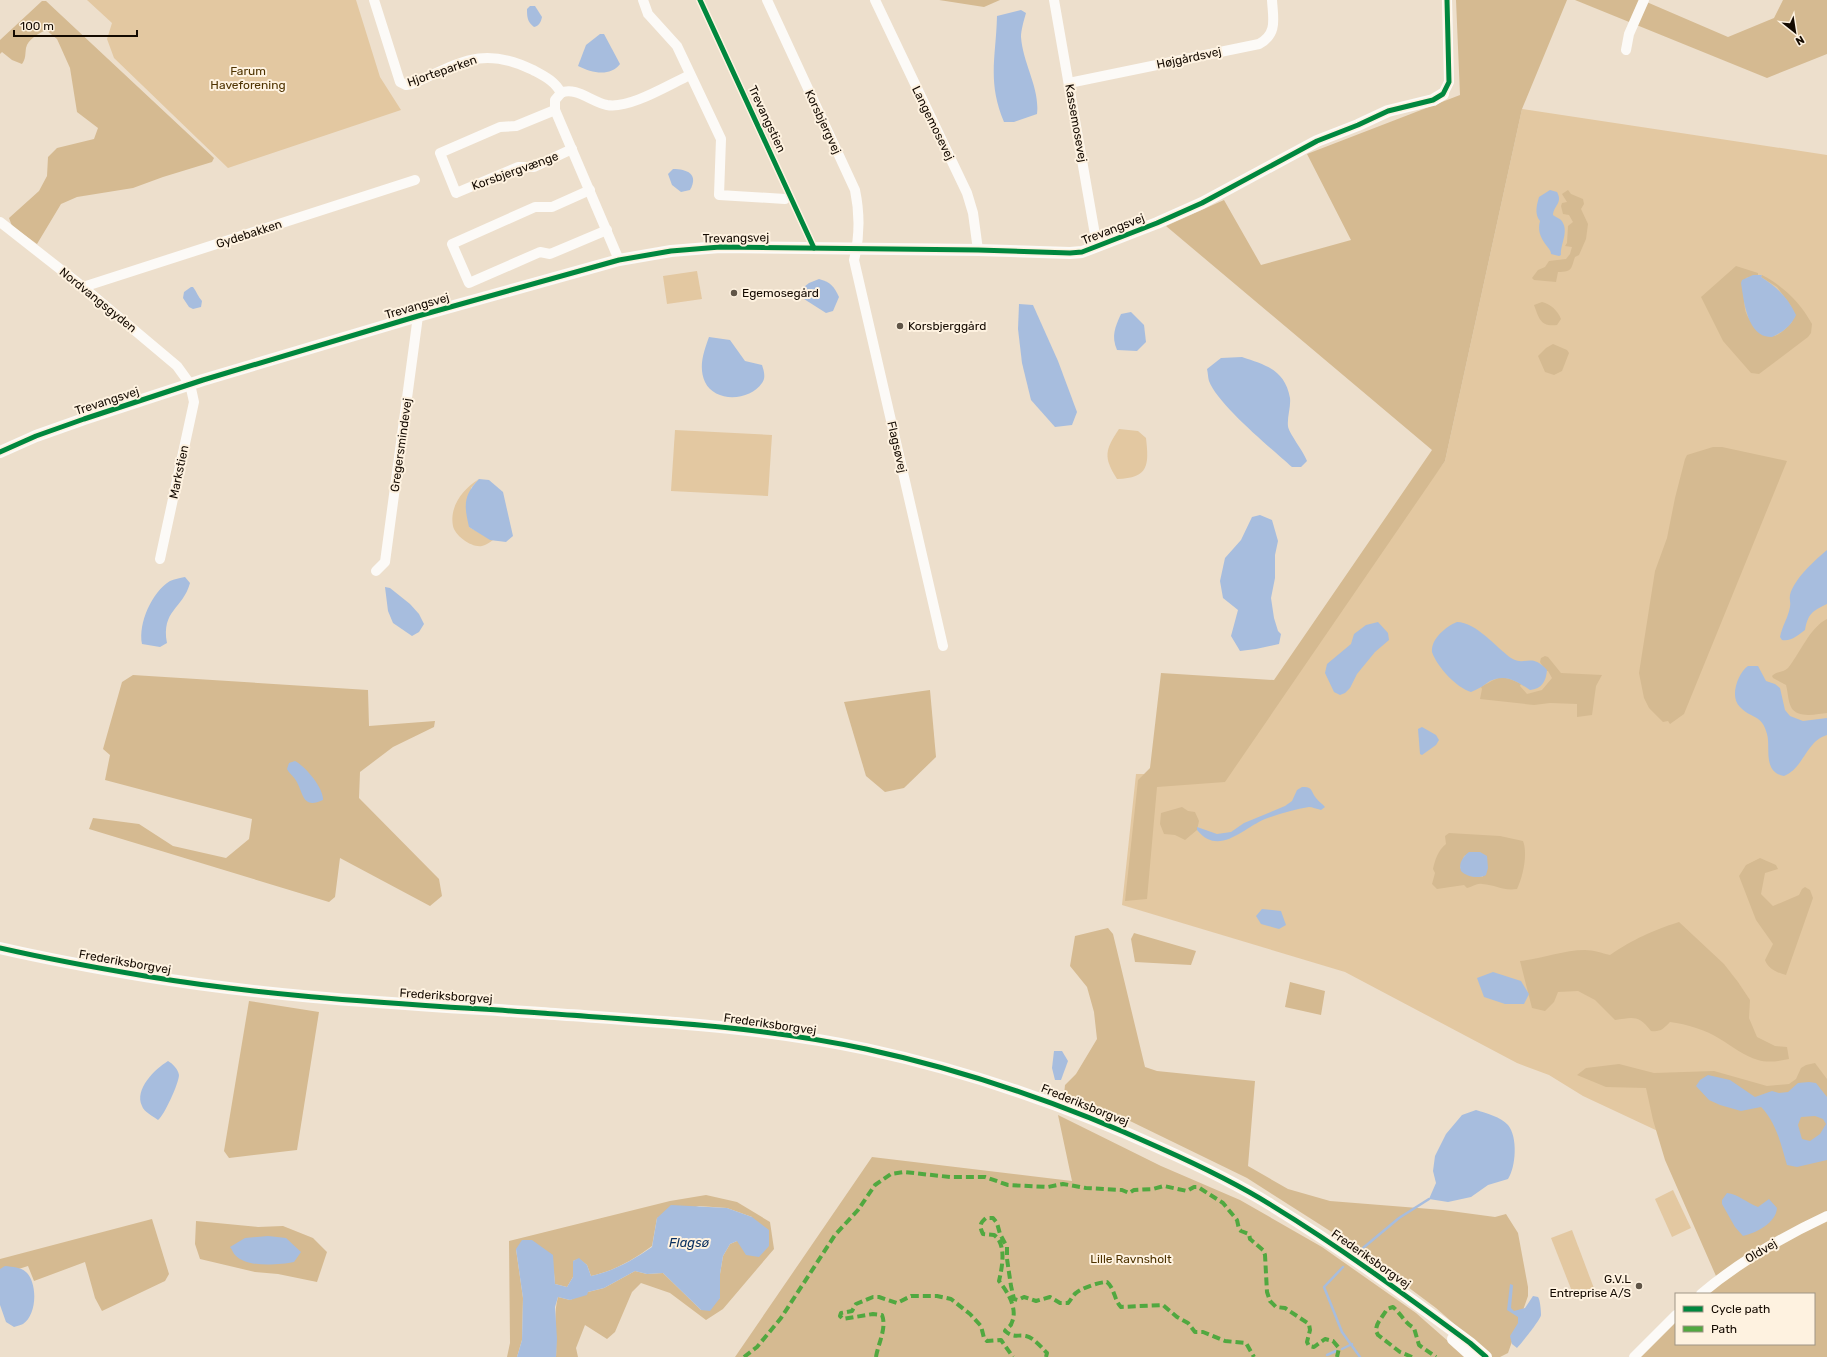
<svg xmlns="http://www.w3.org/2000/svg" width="1827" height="1357" font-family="Rubik,sans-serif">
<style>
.green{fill:#e3c8a1}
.forest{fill:#d5ba91;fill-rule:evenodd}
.water{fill:#a7bdde;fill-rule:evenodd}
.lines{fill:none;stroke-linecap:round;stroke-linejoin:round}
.stream{stroke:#a7bdde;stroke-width:2.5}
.minor{stroke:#fcfaf7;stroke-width:10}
.tertiary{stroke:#fcfaf7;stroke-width:12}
.quiet{stroke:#51a840;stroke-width:4;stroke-dasharray:8 4;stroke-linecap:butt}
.cycleway-casing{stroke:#fef2e0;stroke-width:8}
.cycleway{stroke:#00873e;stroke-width:5}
.poi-dot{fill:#605547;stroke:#fef2e0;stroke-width:1.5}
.labels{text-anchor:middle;stroke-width:4;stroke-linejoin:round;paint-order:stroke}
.street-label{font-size:12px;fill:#140a00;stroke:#fef2e0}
.park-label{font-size:12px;fill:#4e3301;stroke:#fef2e0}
.poi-label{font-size:12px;fill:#140a00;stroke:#fef2e0;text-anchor:start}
.water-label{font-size:13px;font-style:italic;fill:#092f5f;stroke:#fef2e0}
</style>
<rect width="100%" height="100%" fill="#eddfcc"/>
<!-- green -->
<g class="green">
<path d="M87 0H356L380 77 401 110 228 168 114 58 107 39 112 23Z"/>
<path d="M1522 109 1827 155V1167L1662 1133 1583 1096 1549 1075 1517 1063 1345 972 1122 905 1136 774H1222L1281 683 1445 461Z"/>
<path d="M697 271 702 299 667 304 663 276Z"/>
<path d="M1119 429 1138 431 1146 438C1149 465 1149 478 1117 479 1103 457 1105 450 1119 429Z"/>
<path d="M675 430 772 435 768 496 671 491Z"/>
<path d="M479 479 471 488 469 527 493 540C490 542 486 545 482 546 472 548 455 536 453 526 449 506 464 488 479 479Z"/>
<path d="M1673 1190 1691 1228 1672 1237 1655 1199Z"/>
<path d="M1572 1230 1595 1291 1575 1299 1551 1238Z"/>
</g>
<!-- forest -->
<g class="forest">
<path d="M939 0H1000L984 7Z"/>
<path d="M1456 0H1567L1522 109 1445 461 1225 782 1157 787 1147 899 1125 901 1138 780 1150 768 1161 673 1274 680 1432 450 1166 226 1224 200 1261 265 1351 240 1307 154 1460 95Z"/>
<path d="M1575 0H1642L1728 37 1774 18 1783 0H1827V54L1767 78Z"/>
<path d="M42 1H46L214 158 212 162 163 177 133 188 77 197 61 204 37 244 12 226 9 218 39 191 47 176 48 157 57 148 94 139 98 128 77 112 70 68 57 39 46 30C38 34 28 39 26 48 25 55 26 58 22 64L12 60 2 52 0 54V40Z"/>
<path d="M1568 190 1571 194 1583 199 1584 204 1581 209 1588 224 1586 239 1579 255 1575 257C1571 268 1573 272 1558 272L1556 282 1534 280 1532 278 1538 270 1545 267 1549 261 1566 259 1570 254 1572 247 1565 246 1567 243 1568 226 1573 222 1569 215 1563 214 1561 206 1562 203 1567 202 1562 194Z"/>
<path d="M1736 266 1758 273V275L1746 278C1744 288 1743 298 1745 309 1746 315 1750 320 1753 325 1767 344 1779 337 1792 322L1791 306 1777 287 1761 277 1762 275C1783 286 1800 302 1812 324L1811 333 1808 337 1759 374 1751 373 1723 341 1701 297Z"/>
<path d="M1542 302C1551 304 1558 311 1561 319L1557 325C1540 327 1539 318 1534 305Z"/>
<path d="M1553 344 1567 350 1569 353 1562 371 1554 375 1545 372 1538 356 1546 348Z"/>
<path d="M1713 447H1722L1787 461 1684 714 1670 724 1668 721 1663 722 1649 708 1644 698 1639 673 1655 571 1667 538 1675 498 1685 459 1687 455Z"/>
<path d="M1827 619V713C1817 714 1797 719 1791 707 1788 701 1788 692 1786 685L1773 678 1772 676C1776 671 1783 673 1788 668 1799 655 1810 627 1827 619Z"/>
<path d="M1545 656 1548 657 1561 673 1602 675 1596 686 1592 715 1577 717V704L1550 703 1534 705 1480 699 1482 689 1481 687C1501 676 1500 674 1521 684L1520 686 1527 694 1542 690 1552 678 1548 671H1546L1540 662 1541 658Z"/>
<path d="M133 675 368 690 369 726 435 721 434 727 393 747 360 772 359 798 439 879 442 896 430 906 340 858 335 897 329 902 89 829 93 818 139 824 173 846 226 858 249 839 252 819 105 780 110 755 103 749 122 682Z"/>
<path d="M930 690 936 757 904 788 885 792 866 776 844 702Z"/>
<path d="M1182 807 1188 811 1195 812 1199 821 1197 830 1185 840 1175 835 1164 834 1160 824 1161 813Z"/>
<path d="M1449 833 1500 836 1523 841C1528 853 1523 877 1517 889 1503 891 1496 885 1482 884 1477 883 1472 887 1467 888L1464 885 1437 889 1432 884 1435 873 1433 869C1435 860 1438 850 1446 844L1445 836ZM1472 852H1480L1483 877 1470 876 1460 868 1464 856Z"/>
<path d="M1760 858 1776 865 1778 869 1765 873 1761 894 1773 906 1799 895 1802 889 1805 887 1810 890 1813 898 1786 975C1778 973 1768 969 1765 960L1773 944 1756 920 1739 876 1746 865Z"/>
<path d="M1679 922 1724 964 1738 982 1750 1000 1749 1018 1757 1037 1775 1046 1787 1047 1789 1059C1779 1061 1768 1063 1758 1060 1744 1056 1732 1046 1720 1039 1706 1030 1687 1024 1670 1022 1663 1029 1661 1032 1651 1031 1638 1014 1632 1018 1615 1020L1595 1000 1578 991 1558 992 1554 1002 1545 1011 1532 1008 1520 961C1542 959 1563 950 1585 950 1593 950 1602 953 1610 955 1634 939 1651 931 1679 922Z"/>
<path d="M1108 928 1113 934 1145 1067 1157 1071 1255 1081 1248 1166 1288 1189 1330 1201 1443 1210 1495 1217 1506 1214 1518 1233 1528 1287V1296L1508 1353 1500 1357H1492L1436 1308 1349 1243 1247 1178 1130 1121 1064 1095 1065 1085 1076 1074 1097 1039 1094 1012 1087 987 1070 966 1075 936Z"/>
<path d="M1134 933 1196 951 1191 965 1135 962 1131 939Z"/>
<path d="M1290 982 1325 991 1321 1015 1285 1007Z"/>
<path d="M249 1001 319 1012 297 1150 229 1158 224 1151Z"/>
<path d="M1815 1063 1827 1079V1357H1629L1676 1313V1344H1814V1294H1697L1716 1276 1665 1160 1653 1120 1646 1088 1606 1087 1577 1075 1586 1068 1619 1064 1654 1073 1714 1071 1767 1086 1789 1084 1796 1079 1801 1068 1806 1065Z"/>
<path d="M1058 1115 1161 1166 1240 1200 1322 1247 1416 1313 1466 1357H735L872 1157 1072 1181Z"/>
<path d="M706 1195 737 1202 770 1222 774 1249 723 1309 706 1320 670 1293 641 1283 632 1292 615 1332 607 1339 585 1325 576 1348 578 1357H556C557 1338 553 1314 558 1297L570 1300 588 1292 604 1288 635 1271 647 1274 663 1273 701 1310 720 1298V1274L723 1256 730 1244 737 1241 752 1217 727 1208 699 1206 657 1218 652 1246C633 1260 614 1271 591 1276L587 1265 579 1259 573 1261V1277L567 1287 555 1284 554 1273 516 1249 523 1298 522 1340 517 1357H507L510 1343 509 1241 670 1201Z"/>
<path d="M152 1219 169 1274 165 1281 102 1311 95 1298 85 1262 34 1281 28 1266 0 1275V1259Z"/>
<path d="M196 1221 258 1227 283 1226 313 1238 327 1252 317 1282 278 1274 255 1272 200 1259 195 1244Z"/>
</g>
<!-- water -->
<g class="water">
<path d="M530 6H535L542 17C541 22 539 26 534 27 527 22 527 16 527 9Z"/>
<path d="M1021 10 1026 13C1024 20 1021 30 1021 37 1023 64 1040 88 1037 114L1014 122H1004C987 81 996 58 997 16Z"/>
<path d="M600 34H604L620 64C610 77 592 73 578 66L586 45Z"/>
<path d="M673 169C687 169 699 174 690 190L681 192 672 185 668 174Z"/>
<path d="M1550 190 1557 192C1563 203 1554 205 1553 215 1555 217 1559 218 1561 220 1570 231 1560 244 1561 255L1559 256 1551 254C1552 248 1535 239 1540 221 1534 214 1537 204 1539 197Z"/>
<path d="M1753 275H1762L1761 277C1777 287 1788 298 1796 315 1791 326 1783 332 1772 337 1747 338 1744 301 1741 283L1742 280Z"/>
<path d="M819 279C830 282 834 286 839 297L833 311 826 313 804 299V287L809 283Z"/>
<path d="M191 287H193C197 292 198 297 202 301L201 307 193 309 189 307 183 298 184 292Z"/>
<path d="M1019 304 1033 305 1058 361 1077 412 1072 425 1055 427 1031 400 1022 363 1018 329Z"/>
<path d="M1131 312 1144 325 1146 342 1137 351 1117 350C1111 336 1115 327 1121 314Z"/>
<path d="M709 337 730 340 745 361 762 365C764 371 766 378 762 383 750 401 715 403 705 382 698 367 704 351 709 337Z"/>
<path d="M1242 357C1266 365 1285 370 1290 398 1291 407 1287 417 1288 426 1288 432 1304 452 1307 461L1301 467H1292C1272 449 1218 405 1209 381 1208 378 1208 373 1207 369L1221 358Z"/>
<path d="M479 479 489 480 503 492 513 536 506 542 490 540 469 527C464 505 463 496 479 479Z"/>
<path d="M1260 515 1272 520 1278 541 1275 555V578L1271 598 1274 618 1278 631 1281 634 1279 644 1256 649 1240 651 1231 636 1238 610 1223 598 1220 581 1225 558 1241 540 1252 517Z"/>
<path d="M1827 550V604C1812 611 1808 614 1805 630 1798 635 1791 642 1782 640L1780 637C1782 626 1788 618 1790 607 1791 603 1789 599 1790 595 1794 579 1815 560 1827 550Z"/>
<path d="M185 577 190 583C183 609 161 610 167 643L160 647 142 644C138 623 152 592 170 581 174 579 180 578 185 577Z"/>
<path d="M385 587 390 588 410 604 419 614 424 624 419 632 412 636 393 623 388 611Z"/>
<path d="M1378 622 1388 633 1389 640 1375 652 1357 674 1350 688 1345 693 1340 695 1334 692 1325 673 1327 664 1351 644 1354 634 1366 625Z"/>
<path d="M1457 622C1476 622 1497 648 1511 658 1525 667 1531 652 1547 670 1546 681 1542 689 1530 690 1518 682 1506 673 1490 681 1484 685 1479 689 1471 692 1457 688 1437 667 1432 652 1431 639 1445 627 1457 622Z"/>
<path d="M1748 666H1758L1766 681 1775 684 1780 688 1785 710 1790 716 1803 721 1827 718V735C1806 741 1804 768 1784 776 1762 772 1771 747 1767 734 1762 714 1751 719 1740 707 1729 697 1738 673 1748 666Z"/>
<path d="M1422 727 1436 735 1439 740 1436 745 1422 755 1420 754 1418 729Z"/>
<path d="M295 761C305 766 324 788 323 800 301 810 304 792 295 779 292 775 289 773 287 769L289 763Z"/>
<path d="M1302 787C1313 786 1311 792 1316 798 1319 802 1323 804 1325 807L1321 810C1317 809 1312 807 1309 807 1295 809 1279 814 1265 819 1243 828 1219 857 1197 830V827L1217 834 1231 832 1244 823 1285 806 1292 801 1297 790Z"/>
<path d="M1469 852H1480L1487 856 1488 868 1486 875C1480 879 1466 877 1461 871 1458 864 1463 856 1469 852Z"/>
<path d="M1262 909 1281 911 1286 925 1279 929 1261 924 1256 916Z"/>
<path d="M1493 972 1521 981 1529 994 1524 1004H1505L1484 997 1477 978Z"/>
<path d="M1054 1051H1062L1068 1061 1061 1080H1055L1052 1068Z"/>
<path d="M168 1061C173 1064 178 1069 179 1075 179 1083 164 1116 158 1120 153 1116 144 1112 142 1106 134 1089 155 1069 168 1061Z"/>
<path d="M1708 1075 1730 1080 1755 1097 1772 1091 1779 1093 1788 1092 1798 1083 1809 1082 1816 1083 1827 1097V1160L1797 1167 1787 1165C1781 1144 1776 1122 1761 1107L1741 1111 1720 1105 1709 1100 1696 1086 1700 1080ZM1815 1116 1823 1119 1826 1124 1820 1134 1810 1141 1802 1139 1798 1125 1801 1117Z"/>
<path d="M1476 1110C1486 1113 1501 1117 1508 1125 1518 1137 1516 1167 1508 1179L1488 1185 1471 1197 1448 1202 1429 1199 1436 1183 1433 1171 1435 1156 1446 1134 1462 1115Z"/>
<path d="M1727 1193C1738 1194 1747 1203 1758 1207L1769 1199 1777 1208C1776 1223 1756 1233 1743 1236L1735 1227 1722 1204V1200Z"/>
<path d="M671 1205 727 1208 752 1217 769 1230V1246L759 1257 746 1255 737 1241 730 1244 723 1256 720 1274V1298L710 1311 701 1310 663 1273 647 1274 635 1271 604 1288 588 1292 587 1295 570 1300 558 1297 555 1307 557 1339 556 1357H517L522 1340 523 1298 516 1249 522 1240H532L553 1255 555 1284 567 1287 573 1277V1261L579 1258 587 1265 591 1276C614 1271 633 1260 652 1247L657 1218Z"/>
<path d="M268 1236 286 1238 301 1252 294 1262C278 1265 247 1268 235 1255 233 1253 232 1249 230 1247L245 1238Z"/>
<path d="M5 1266C13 1267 20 1267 26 1272 38 1283 37 1315 23 1324 21 1325 17 1326 14 1327L6 1322 0 1305V1269Z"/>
<path d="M1510 1284 1513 1285 1511 1308 1514 1311 1525 1308 1533 1296 1538 1297C1540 1299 1541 1311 1541 1315 1541 1319 1521 1344 1517 1348L1512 1344 1510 1336 1518 1323V1317L1507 1310Z"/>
</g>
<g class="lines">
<!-- stream -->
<g class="stream">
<path d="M1363 1248 1399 1218 1429 1199"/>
<path d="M1343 1267 1324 1287 1342 1332 1360 1357"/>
<path d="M1342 1349 1352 1344"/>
<path d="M1327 1355 1336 1351"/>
</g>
<!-- minor -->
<g class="minor">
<path d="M374 0 400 82 406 85 412 84C460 63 482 45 533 70 544 76 555 81 561 93"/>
<path d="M643 0 648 14 677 46 721 139 719 195 785 199"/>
<path d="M767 0 855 190C860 214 860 236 854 260L943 646"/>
<path d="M875 0 967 193 973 213 978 250"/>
<path d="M1054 0 1097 246"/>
<path d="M1626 50 1629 34 1644 0"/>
<path d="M1069 83 1259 44C1278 34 1273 18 1272 0"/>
<path d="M1443 94 1449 82 1447 0"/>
<path d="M555 110 516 126 500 127 440 153 456 193 518 167H534L572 149"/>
<path d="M590 190 552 207H535L452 244 469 283 540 252 550 254 607 230"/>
<path d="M0 222 83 287 177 366 190 384 194 402 160 559"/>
<path d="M619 260 555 110V100L561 93C575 86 592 102 607 105 630 109 668 85 690 75"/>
<path d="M83 287 415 180"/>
<path d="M376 571 385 562 418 316"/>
<path d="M1701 1294C1739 1262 1782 1237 1827 1216"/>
<path d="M1634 1357 1676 1315"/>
</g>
<!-- tertiary -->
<g class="tertiary">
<path d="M0 452 36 436 84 419 203 380 418 316 619 260 671 251 720 247 978 250 1070 253 1082 252 1157 223 1202 203 1317 141 1358 125 1388 111 1433 100 1443 94"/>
<path d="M0 948C48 959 97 968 145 976 276 998 409 1004 541 1013 649 1021 759 1026 866 1049 968 1071 1066 1105 1160 1148 1198 1165 1236 1183 1271 1205 1340 1247 1405 1295 1470 1343L1486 1357"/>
<path d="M1453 1339 1473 1357"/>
</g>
<!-- quiet -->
<g class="quiet">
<path d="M744 1357 757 1347 781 1318 835 1235 858 1210 875 1185 891 1174 904 1172 950 1177H985L1008 1185 1048 1187 1063 1184 1086 1188 1122 1190 1129 1193 1134 1190 1153 1189 1164 1186 1187 1191 1194 1187H1198L1223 1203 1237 1220 1239 1229 1241 1231 1249 1234 1250 1239 1263 1250 1265 1255 1267 1292 1270 1301 1276 1307 1285 1308 1309 1324 1310 1330 1307 1342 1309 1346 1314 1347 1325 1339 1333 1341 1339 1348 1337 1357"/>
<path d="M876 1357C878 1344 887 1328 882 1315L873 1314 843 1319 840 1316 841 1313 852 1311 856 1304 873 1297H879L897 1303 911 1296H937L951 1299 970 1314 981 1326 984 1338 987 1341 1001 1340 1013 1357"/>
<path d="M1046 1357 1047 1353C1041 1347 1034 1338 1026 1336 1017 1334 1015 1339 1005 1331 1007 1327 1011 1327 1012 1322 1018 1308 1007 1291 999 1281 1002 1268 1007 1244 994 1235L983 1234C979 1226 980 1223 986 1218H993L997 1223 1000 1234 1007 1247V1259L1011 1286 1014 1299 1018 1300 1024 1297 1036 1301 1050 1297 1060 1303H1068C1071 1300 1073 1295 1076 1293 1082 1288 1099 1282 1107 1282 1115 1289 1114 1300 1121 1307L1163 1305 1177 1317 1188 1323 1195 1332H1203L1225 1341 1246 1343 1254 1357"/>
<path d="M1412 1357 1400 1352 1378 1335 1376 1331C1376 1322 1383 1317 1387 1309L1393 1307C1401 1314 1405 1323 1414 1328L1419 1345 1436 1357"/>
</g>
<defs>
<g id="cycleway">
<path d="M700 0 814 248"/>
<path d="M0 452 36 436 84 419 203 380 418 316 619 260 671 251 720 247 978 250 1070 253 1082 252 1157 223 1202 203 1317 141 1358 125 1388 111 1433 100 1443 94 1449 82 1447 0"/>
<path d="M0 948C48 959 97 968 145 976 276 998 409 1004 541 1013 649 1021 759 1026 866 1049 968 1071 1066 1105 1160 1148 1198 1165 1236 1183 1271 1205 1340 1247 1405 1295 1470 1343L1486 1357"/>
</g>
</defs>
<!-- cycleway casing -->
<use href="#cycleway" class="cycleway-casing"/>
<!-- cycleway -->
<use href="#cycleway" class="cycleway"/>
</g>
<!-- markers -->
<g class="poi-dot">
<circle cx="734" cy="293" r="4"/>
<circle cx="900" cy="326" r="4"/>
<circle cx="1639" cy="1286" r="4"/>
</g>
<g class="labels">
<!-- street labels -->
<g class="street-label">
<text transform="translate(1189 58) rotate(-12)" y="4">Højgårdsvej</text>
<text transform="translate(442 71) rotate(-19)" y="4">Hjorteparken</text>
<text transform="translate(767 119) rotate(65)" y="4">Trevangstien</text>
<text transform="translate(823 122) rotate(65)" y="4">Korsbjergvej</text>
<text transform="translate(933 123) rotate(64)" y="4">Langemosevej</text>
<text transform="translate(1076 123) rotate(80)" y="4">Kassemosevej</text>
<text transform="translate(515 171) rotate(-20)" y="4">Korsbjergvænge</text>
<text transform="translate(1113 229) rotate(-21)" y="4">Trevangsvej</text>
<text transform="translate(249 234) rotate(-18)" y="4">Gydebakken</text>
<text transform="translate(736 238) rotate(-1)" y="4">Trevangsvej</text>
<text transform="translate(98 300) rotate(39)" y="4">Nordvangsgyden</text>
<text transform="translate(417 306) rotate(-16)" y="4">Trevangsvej</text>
<text transform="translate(107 401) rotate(-18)" y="4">Trevangsvej</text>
<text transform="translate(401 445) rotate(-82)" y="4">Gregersmindevej</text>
<text transform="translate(897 447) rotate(77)" y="4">Flagsøvej</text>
<text transform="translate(179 472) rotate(-78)" y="4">Markstien</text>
<text transform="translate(125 962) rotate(10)" y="4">Frederiksborgvej</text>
<text transform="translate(446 996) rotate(4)" y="4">Frederiksborgvej</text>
<text transform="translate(770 1024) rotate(8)" y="4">Frederiksborgvej</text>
<text transform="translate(1085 1105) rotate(22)" y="4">Frederiksborgvej</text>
<text transform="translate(1761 1251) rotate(-31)" y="4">Oldvej</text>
<text transform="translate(1371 1259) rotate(35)" y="4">Frederiksborgvej</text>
</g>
<!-- park labels -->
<g class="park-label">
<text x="248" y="75">Farum<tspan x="248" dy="14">Haveforening</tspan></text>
<text x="1131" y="1263">Lille Ravnsholt</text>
</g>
<!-- poi labels -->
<g class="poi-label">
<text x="742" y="297">Egemosegård</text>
<text x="908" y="330">Korsbjerggård</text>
<text x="1631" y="1283" text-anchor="end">G.V.L<tspan x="1631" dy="14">Entreprise A/S</tspan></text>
</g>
<!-- water labels -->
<g class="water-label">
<text x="689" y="1247">Flagsø</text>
</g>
</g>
<!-- legend -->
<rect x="1675" y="1293" width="140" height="52" fill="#fef2e0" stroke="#a09586"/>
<rect x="1683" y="1306" width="20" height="6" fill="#00873e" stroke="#a09586"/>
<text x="1711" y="1313" font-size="12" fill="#140a00">Cycle path</text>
<rect x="1683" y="1326" width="20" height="6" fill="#51a840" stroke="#a09586"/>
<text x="1711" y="1333" font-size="12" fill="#140a00">Path</text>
<!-- north arrow -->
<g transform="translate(1795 32) rotate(150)" stroke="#fef2e0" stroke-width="3" paint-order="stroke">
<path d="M0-3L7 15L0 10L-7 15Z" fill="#140a00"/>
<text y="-6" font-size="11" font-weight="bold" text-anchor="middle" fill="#140a00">N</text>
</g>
<!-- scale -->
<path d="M14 30v6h123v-6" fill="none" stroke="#140a00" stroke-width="2"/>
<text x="20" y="30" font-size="12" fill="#140a00" stroke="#fef2e0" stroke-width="3" paint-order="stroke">100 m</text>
</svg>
